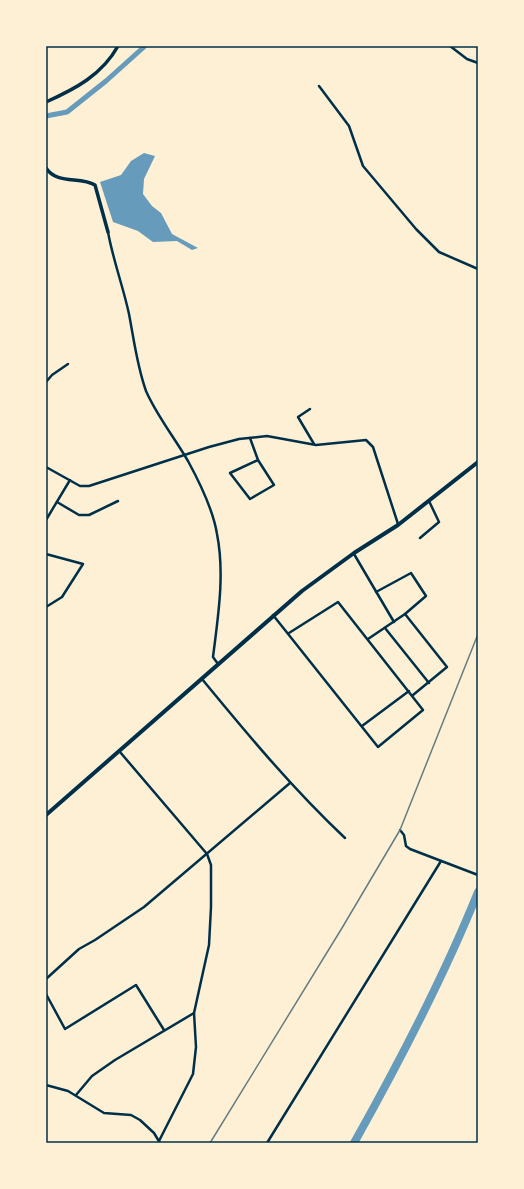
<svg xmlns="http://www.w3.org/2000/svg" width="524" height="1189" font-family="'Nunito Sans',sans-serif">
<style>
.water{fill:#669bbc}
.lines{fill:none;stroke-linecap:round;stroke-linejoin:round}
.canal{stroke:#669bbc;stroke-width:5}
.river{stroke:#669bbc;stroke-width:8}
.minor{stroke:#003049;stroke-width:2.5}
.tertiary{stroke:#003049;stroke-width:3.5}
.primary{stroke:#003049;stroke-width:4}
.rail{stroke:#657d81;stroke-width:1.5}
.neatline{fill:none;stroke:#003049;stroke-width:1.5}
</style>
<rect width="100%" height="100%" fill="#fdf0d5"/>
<!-- water -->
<path class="water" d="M144 153 155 156 144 179 143 194 152 206 161 213 172 234 198 248 192 250 177 241 153 242 138 231 113 222 100 182 121 175 131 161Z"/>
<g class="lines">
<!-- canal -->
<path class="canal" d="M46 116 67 112 106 81 145 46"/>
<!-- river -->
<path class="river" d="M354 1143C400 1061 443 979 478 892"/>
<!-- minor -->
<g class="minor">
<path d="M450 46 467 59 478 63"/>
<path d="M319 86 349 126 363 166 416 229 439 252 478 269"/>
<path d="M108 232C113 260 123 286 129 314 134 340 137 366 146 391 157 416 174 437 188 461 200 483 213 509 217 534 225 574 218 617 213 657L218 664"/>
<path d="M46 382 52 375 68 364"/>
<path d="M310 409 298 417 314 444"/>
<path d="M250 438 258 460 274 485 250 499 230 473 258 460"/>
<path d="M46 467 80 486H89L209 447 239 439 267 436 316 445 366 440 373 447 398 524"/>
<path d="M57 502 79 515H89L118 501"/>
<path d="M46 520 70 480"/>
<path d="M420 538 439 522 429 501"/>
<path d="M46 554 83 564 62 597 46 607"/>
<path d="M354 554 394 622"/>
<path d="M405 614 447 667 413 695"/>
<path d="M273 615 378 747 423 710 338 602 289 633"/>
<path d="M385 628 429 683"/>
<path d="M368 639 405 614 426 596 411 573 376 592"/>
<path d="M202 679C248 735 293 789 345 838"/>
<path d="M362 726 409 691"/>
<path d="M120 752 207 854 211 865V907L209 945 194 1013 196 1047 193 1074 159 1141"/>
<path d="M400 830 404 835 406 846 410 849 478 875"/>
<path d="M46 979 79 949 95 940 144 907 290 783"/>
<path d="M46 994 65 1029 136 985 164 1030"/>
<path d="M46 1085 68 1091 104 1113 131 1115 140 1120 154 1133 160 1143"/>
<path d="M76 1095 92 1076 115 1060 194 1013"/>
<path d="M267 1143 441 861"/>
</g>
<!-- tertiary -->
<g class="tertiary">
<path d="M46 102C75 89 102 75 118 46"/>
<path d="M46 168C57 185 80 176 95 185L108 232"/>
</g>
<!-- primary -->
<path class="primary" d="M46 815 302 591 354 553 398 525 478 462"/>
<!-- rail -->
<path class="rail" d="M210 1143 342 928 400 830 478 634"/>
</g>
<!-- border -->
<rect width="524" height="1189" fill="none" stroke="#fdf0d5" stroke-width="94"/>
<rect x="47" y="47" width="430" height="1095" class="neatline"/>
</svg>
